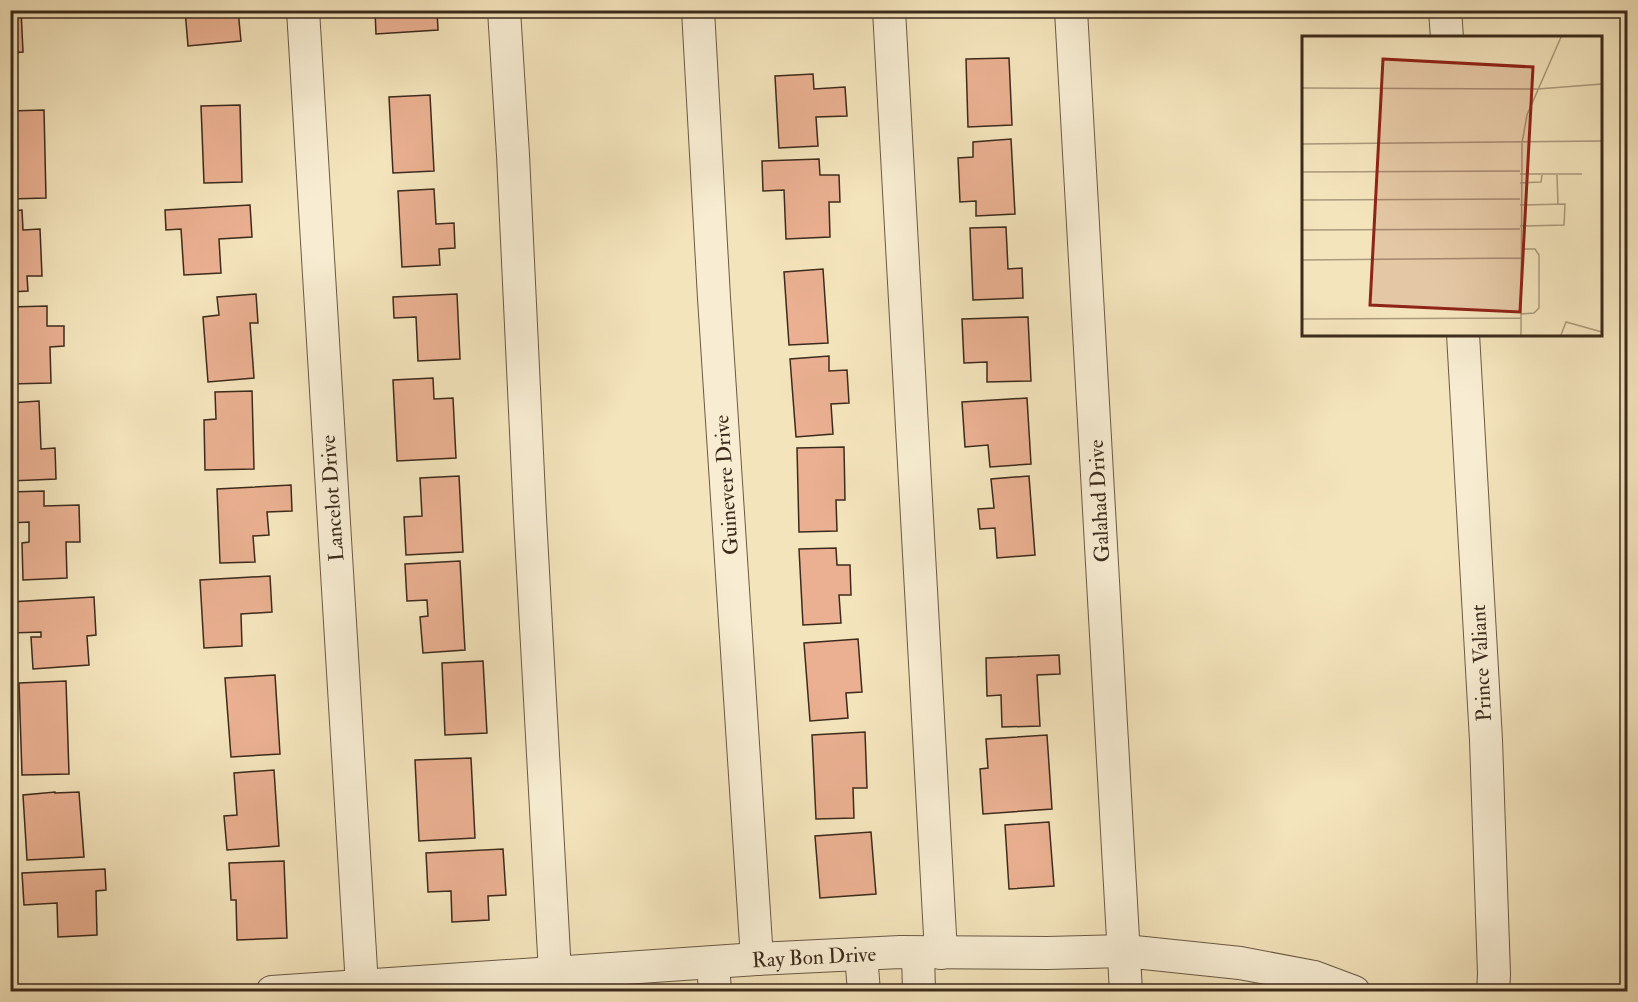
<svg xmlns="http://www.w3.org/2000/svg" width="1638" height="1002" font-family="'IM FELL Double Pica',serif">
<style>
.building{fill:#eab091;stroke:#3c2b1c;stroke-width:1.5}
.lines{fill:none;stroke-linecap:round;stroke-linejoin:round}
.minor-casing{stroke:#6a5944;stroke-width:34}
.minor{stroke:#f8edd3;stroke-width:32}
.labels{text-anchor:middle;stroke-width:4.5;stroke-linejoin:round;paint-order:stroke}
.street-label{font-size:21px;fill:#3c2b1c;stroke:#f8edd3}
.inset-road{fill:none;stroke:#aa9a7c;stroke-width:1.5}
.view{fill:#8f2418;fill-opacity:0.15;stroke:#8f2418;stroke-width:3}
.inset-edge{fill:none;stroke:#3c2b1c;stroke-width:3}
</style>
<rect width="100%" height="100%" fill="#f4e4bc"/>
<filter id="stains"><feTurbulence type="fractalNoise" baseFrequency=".00333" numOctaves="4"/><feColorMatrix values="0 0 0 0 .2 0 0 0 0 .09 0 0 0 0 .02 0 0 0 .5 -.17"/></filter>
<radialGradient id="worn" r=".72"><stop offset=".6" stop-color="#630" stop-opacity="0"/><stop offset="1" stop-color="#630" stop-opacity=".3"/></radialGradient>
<!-- building -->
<g class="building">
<path d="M10 10H21L23 52 10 53Z"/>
<path d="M185 10H238L241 41 188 46Z"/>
<path d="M375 10H437L438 30 376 34Z"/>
<path d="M1009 58 1012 125 968 127 966 59Z"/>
<path d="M813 74 814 89 845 87 847 116 816 117 818 146 779 148 775 76Z"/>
<path d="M430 95 434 171 393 173 389 97Z"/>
<path d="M240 105 242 182 204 183 201 106Z"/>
<path d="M44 110 46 198 10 199V111Z"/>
<path d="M1011 139 1015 214 976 216V201L960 202 958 158 973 157V142Z"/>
<path d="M819 159 820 175H839L840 202H829L830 237 786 239 784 190 763 191 762 161Z"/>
<path d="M434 189 436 224 454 223 455 248 439 249 440 265 402 267 398 191Z"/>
<path d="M250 205 252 237 219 239 221 273 184 275 181 229 166 230 165 210Z"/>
<path d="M22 210 23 230 40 229 42 276H27L28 291 10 292V211Z"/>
<path d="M1006 227 1008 269 1022 268 1023 298 973 300 970 228Z"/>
<path d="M823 269 828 343 789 345 784 272Z"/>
<path d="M256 294 258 323H250L254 378 208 382 203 317 219 315 217 297Z"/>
<path d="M457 294 460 359 418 361 416 317 394 318 393 297Z"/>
<path d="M47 306V326H64V346L50 347 51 383 10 384V307Z"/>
<path d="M1028 317 1031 381 987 382V362L964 363 962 319Z"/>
<path d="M829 356V371L847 370 849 403 831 404 833 434 796 437 790 359Z"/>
<path d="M433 378 434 399 453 398 456 458 397 461 393 380Z"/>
<path d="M252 391 254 469 205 470 204 420 216 419 215 392Z"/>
<path d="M1027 398 1031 464 990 467 988 445 965 447 962 402Z"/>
<path d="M39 401 41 449 55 448 56 479 10 481V403Z"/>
<path d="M844 447 845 500H836L837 531 799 532 797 448Z"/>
<path d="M459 476 463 552 406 555 404 517 422 516 420 478Z"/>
<path d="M1029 476 1035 555 997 558 995 528 980 529 978 509 994 508 991 479Z"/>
<path d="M291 485 292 511 267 512 269 535 253 536 255 562 220 563 217 489Z"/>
<path d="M44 491V506L79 505 80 542H66L67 578 23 580 22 543 29 542V522L10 523V492Z"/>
<path d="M836 548 837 565H850L851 595H839L841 623 803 625 799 549Z"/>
<path d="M460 561 465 650 423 653 420 617 428 616 427 600 407 601 405 564Z"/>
<path d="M270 576 272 612 241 614 242 646 204 648 200 580Z"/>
<path d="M94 597 96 635 87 636 89 665 33 669 31 637H41V632L10 633V602Z"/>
<path d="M858 639 862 692 846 693 848 718 810 721 804 643Z"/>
<path d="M1059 655 1060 674 1037 675 1040 726 1002 727 1001 695 987 696 986 658Z"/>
<path d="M483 661 487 733 445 735 442 663Z"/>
<path d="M275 675 280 754 231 757 225 678Z"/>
<path d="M66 681 69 774 22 775 19 683Z"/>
<path d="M865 732 867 788H853L854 818 816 819 812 735Z"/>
<path d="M1047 735 1052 809 983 814 980 769 988 768 986 739Z"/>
<path d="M471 758 475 838 419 841 415 760Z"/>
<path d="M274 770 279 846 227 850 224 816 237 815 234 773Z"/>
<path d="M55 792V793L79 792 84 857 27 860 23 795Z"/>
<path d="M1049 822 1054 886 1009 889 1005 825Z"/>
<path d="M871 832 876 894 820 898 815 836Z"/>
<path d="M503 849 506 895 488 896 489 920 452 922 451 891 428 892 426 853Z"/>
<path d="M284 861 287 938 237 940 236 900H231L229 863Z"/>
<path d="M105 869 106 890 96 891 97 935 58 937 57 903 24 905 22 873Z"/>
</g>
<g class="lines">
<defs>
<g id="minor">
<path d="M303 10 362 986"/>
<path d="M504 10 513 155 530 517 555 973"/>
<path d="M698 10 714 298 757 959"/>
<path d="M889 10 941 953"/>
<path d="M1071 10 1126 992"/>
<path d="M1445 10 1447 38"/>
<path d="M1463 334 1486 740 1494 974 1493 992"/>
<path d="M918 953 919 992"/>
<path d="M861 954 864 992"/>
<path d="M713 963 715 992"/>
<path d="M272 992 757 959 900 952 1047 953 1125 951 1240 963 1314 977 1354 992"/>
</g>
</defs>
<!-- minor casing -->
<use href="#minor" class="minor-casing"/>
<!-- minor -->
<use href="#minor" class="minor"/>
</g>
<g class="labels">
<!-- street labels -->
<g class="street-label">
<text transform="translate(726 485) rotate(-94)" y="7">Guinevere Drive</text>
<text transform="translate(332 498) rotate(-94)" y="7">Lancelot Drive</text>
<text transform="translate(1099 501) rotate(-93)" y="7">Galahad Drive</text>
<text transform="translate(1481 663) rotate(-93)" y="7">Prince Valiant</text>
<text transform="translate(814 957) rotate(-3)" y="7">Ray Bon Drive</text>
</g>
</g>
<!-- overview -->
<g transform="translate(1302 36)">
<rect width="300" height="300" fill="#f4e4bc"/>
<path class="inset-road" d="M0 52 236 53 300 48M0 108 300 105M0 136 218 135M218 138H280M255 139 256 169M218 147 239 146 240 139M0 164 218 163M218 169 263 168 262 189 218 190M0 194 218 193M219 213H233L237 219V272L232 277 219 278M0 224 219 222M0 283 219 282M219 299 220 107 225 79 259 1M259 299 264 286 300 296"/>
<path class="view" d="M81 23 231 31 218 276 68 269Z"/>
<rect width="300" height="300" class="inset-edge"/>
</g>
<!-- margin -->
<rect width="1638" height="1002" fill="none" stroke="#f4e4bc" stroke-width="36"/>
<rect x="12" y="12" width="1614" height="978" fill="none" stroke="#3c2b1c" stroke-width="3"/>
<rect x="18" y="18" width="1602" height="966" fill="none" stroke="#3c2b1c" stroke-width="1.5"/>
<rect width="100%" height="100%" filter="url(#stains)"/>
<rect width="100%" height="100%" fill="url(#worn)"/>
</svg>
